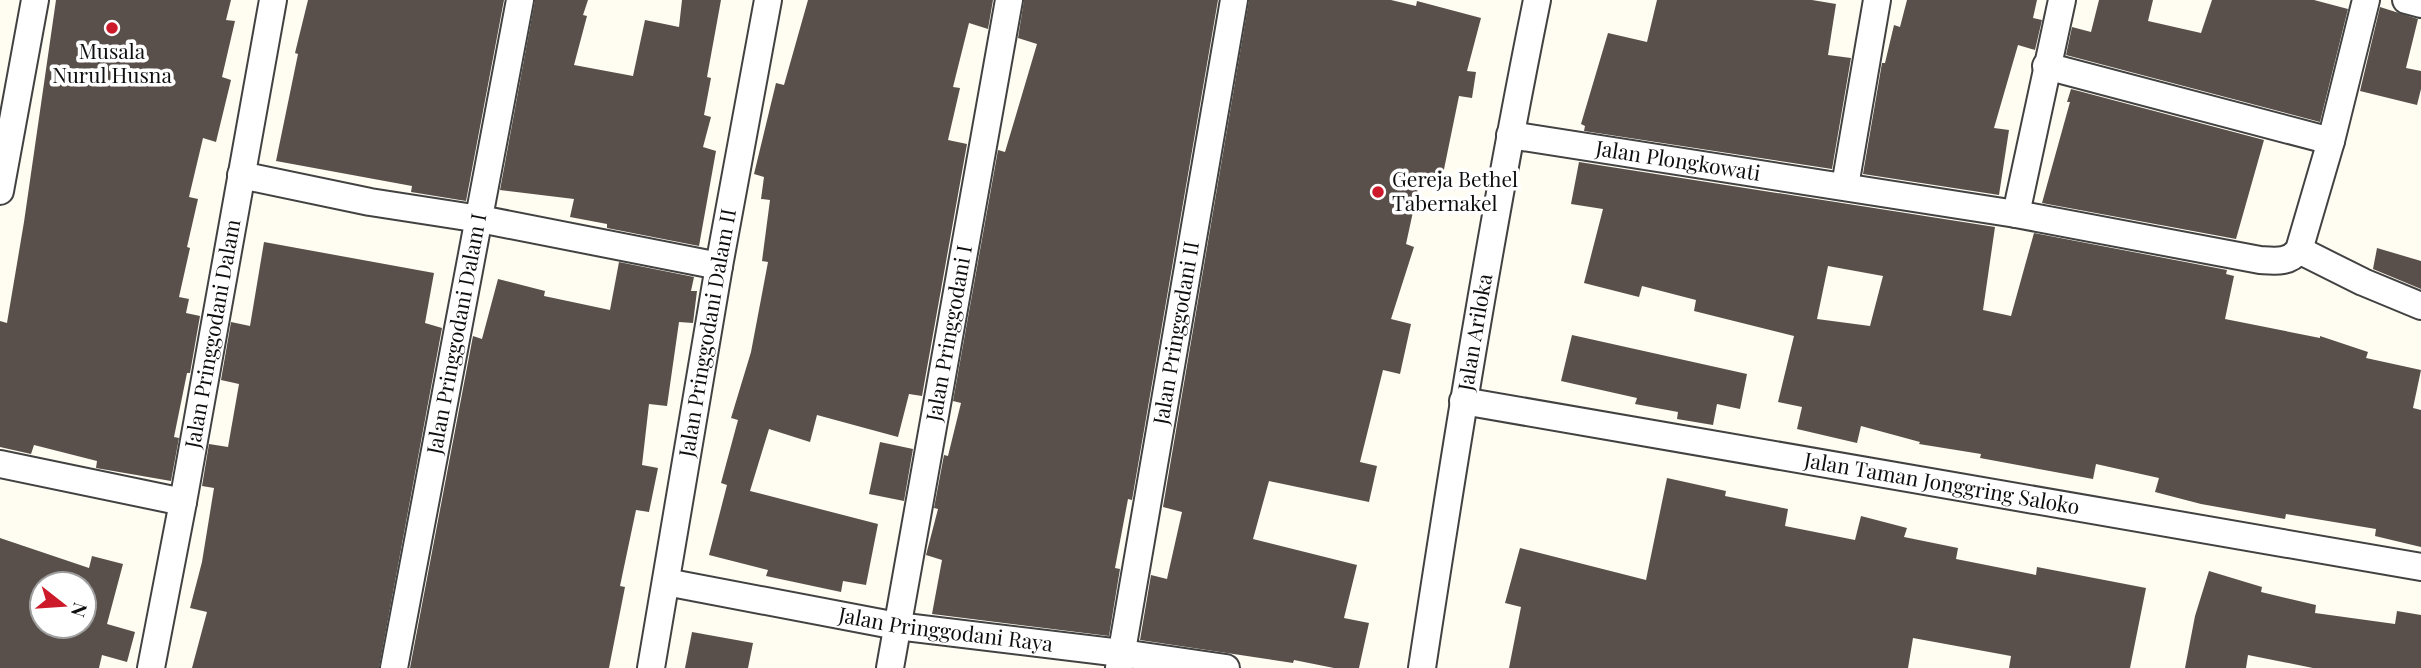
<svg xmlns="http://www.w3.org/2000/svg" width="2421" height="668" font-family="'Playfair Display',serif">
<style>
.building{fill:#59504b;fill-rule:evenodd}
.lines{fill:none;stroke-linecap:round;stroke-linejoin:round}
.street-casing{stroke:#424242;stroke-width:30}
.street{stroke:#fff;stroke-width:26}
.poi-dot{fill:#cd1a2a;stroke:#fff;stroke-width:2.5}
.labels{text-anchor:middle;stroke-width:7;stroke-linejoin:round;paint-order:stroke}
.poi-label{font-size:21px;fill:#0f0f0f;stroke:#fff}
.street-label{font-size:21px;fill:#0f0f0f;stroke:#fff}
</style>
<rect width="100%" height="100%" fill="#fffcf2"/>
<!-- building -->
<g class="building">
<path d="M56 0H231L226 20 235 21 222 77 231 80 216 142 203 138 189 197 198 199 187 247 190 248 179 297 189 299 186 313 200 316 190 373H187L174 437 179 438 171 481 96 468 97 461 34 445 31 454 0 447V321L7 323 24 222Z"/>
<path d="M308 0H504L466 201 411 192 412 186 276 161 298 54 295 53Z"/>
<path d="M535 0H588L583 15 587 16 574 65 633 76 645 20 679 27 682 0H721L707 77 711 78 704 115 711 117 703 147 716 151 699 246 607 228V224L570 217 574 199 500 190Z"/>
<path d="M808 0H993L988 29 969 23 953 87 960 88 948 140 967 144 922 396 909 394 898 437 817 415 810 442 769 429 750 491 878 524 866 585 843 581 841 592 766 576 768 570 709 555 727 485 721 483 738 420 731 418 751 352 768 262 762 261 770 200 761 199 764 177 754 174 776 83 784 85Z"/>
<path d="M1024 0H1218L1132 500 1128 499 1115 568 1120 569 1109 636 932 614 942 560 926 555 938 509 934 508 944 455 948 456 961 403 953 401 998 150 1005 152 1037 44 1018 38Z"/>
<path d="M1249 0H1391L1416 6 1417 1 1481 18 1467 71 1476 72 1472 98 1459 96 1442 179 1421 175 1406 244 1414 247 1391 319 1411 324 1400 374 1383 370 1360 462 1377 466 1369 502 1269 481 1253 539 1357 565 1344 618 1369 623 1359 668H1334L1294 660 1293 663 1140 640 1151 575 1167 579 1182 512 1163 507Z"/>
<path d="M1657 0H1812L1836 4 1828 55 1851 58 1832 169 1584 131 1585 126 1581 124 1608 33 1647 42Z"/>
<path d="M1907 0H2037L2033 18 2042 20 2035 50 2018 45 1994 128 2009 130 1999 195 1863 174 1882 63H1885L1894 25 1900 27Z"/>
<path d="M2099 0H2153L2148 21 2201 33 2212 0H2314L2348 9 2320 122 2066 55 2072 27 2091 32Z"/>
<path d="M2380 7 2418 19 2406 68 2421 71V89L2417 105 2360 91Z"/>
<path d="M2071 89 2264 140 2236 239 2042 203 2070 102H2067Z"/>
<path d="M1579 162 1995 227 1983 310 2011 316 2034 233 2227 270 2226 274 2234 276 2225 319 2320 338V336L2368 352 2366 358 2421 370 2413 408 2421 410V547L2375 536 2376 529 2286 514 2285 519 2201 504 2155 492 2159 478 2096 464 2093 479 1980 458 1981 454 1919 444 1920 442 1861 426 1857 443 1797 429 1802 407 1778 402 1794 336 1694 311 1696 300 1642 286 1639 297 1584 283 1603 209 1571 204ZM1828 266 1883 276 1870 326 1817 319Z"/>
<path d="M264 242 434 273 425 323 442 328 379 668H192L207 612 190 608 202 562 214 488 202 486 209 444 228 447 239 384 221 380 231 322 250 326Z"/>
<path d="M2377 248 2421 261V289L2373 269Z"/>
<path d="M619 262 694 277 691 291H697L693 323 679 322 667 406 649 404 642 465 658 468 649 512 636 510 620 586 625 587 609 668H410L473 336 482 339 498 279 545 291 544 296 610 310Z"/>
<path d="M1572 335 1747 374 1740 409 1717 404 1713 425 1677 419 1678 412 1635 404 1637 398 1561 381Z"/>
<path d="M880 442 913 449 904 501 869 494Z"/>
<path d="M1667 478 1726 491 1725 496 1788 509 1785 526 1855 540 1861 516 1907 528 1904 537 1958 548 1956 559 2036 575 2037 567 2146 588 2130 668H2009L2011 656 1913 638 1908 668H1509L1521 607 1505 603 1520 548 1646 580Z"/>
<path d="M0 538 89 568 92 556 123 564 107 624 135 632 127 662 102 655 99 668H0ZM42 584H84V626H42Z"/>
<path d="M2209 571 2262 587 2261 592 2316 605 2315 613 2395 624 2397 611 2421 615V668H2313L2248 655 2246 668H2185L2195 616Z"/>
<path d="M692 632 753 643 748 668H685Z"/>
</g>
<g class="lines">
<defs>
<g id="street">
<path d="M2406 0 2421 4"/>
<path d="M2046 66 2331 141"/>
<path id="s1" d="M1510 135 2016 214 2260 260C2276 261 2289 263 2299 250L2331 141 2366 0"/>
<path d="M241 175 370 202 480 219 719 266"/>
<path d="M1845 186 1877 0"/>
<path d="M0 191 35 0"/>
<path d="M2016 214 2062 0"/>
<path d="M2299 250 2363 282 2421 306"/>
<path id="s2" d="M1463 401 2421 567"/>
<path d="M0 464 183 502"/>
<path id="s3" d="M666 582 897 626 1121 653 1226 668"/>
<path id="s4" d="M151 668 183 502 273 0"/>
<path id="s5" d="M394 668 520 0"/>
<path id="s6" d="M651 668 719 266 768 0"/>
<path id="s7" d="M890 668 1009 0"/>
<path id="s8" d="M1119 668 1234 0"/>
<path id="s9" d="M1422 668C1456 445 1492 222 1537 0"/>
</g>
</defs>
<!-- street casing -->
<use href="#street" class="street-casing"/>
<!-- street -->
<use href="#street" class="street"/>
</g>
<!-- markers -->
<g class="poi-dot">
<circle cx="112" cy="28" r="7"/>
<circle cx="1378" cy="192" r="7"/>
</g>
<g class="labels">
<!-- poi labels -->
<g class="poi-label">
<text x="112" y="59">Musala<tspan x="112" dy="24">Nurul Husna</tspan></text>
<text x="1392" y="187" text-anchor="start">Gereja Bethel<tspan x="1392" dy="24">Tabernakel</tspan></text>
</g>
<!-- street labels -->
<g class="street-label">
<text dy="7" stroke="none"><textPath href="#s1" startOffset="170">Jalan Plongkowati</textPath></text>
<text dy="7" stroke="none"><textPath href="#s9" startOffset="340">Jalan Ariloka</textPath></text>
<text dy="7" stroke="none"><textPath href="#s4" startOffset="340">Jalan Pringgodani Dalam</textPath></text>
<text dy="7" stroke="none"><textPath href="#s5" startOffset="340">Jalan Pringgodani Dalam I</textPath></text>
<text dy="7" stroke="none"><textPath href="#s6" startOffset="340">Jalan Pringgodani Dalam II</textPath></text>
<text dy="7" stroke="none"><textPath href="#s7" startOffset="340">Jalan Pringgodani I</textPath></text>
<text dy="7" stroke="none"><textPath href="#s8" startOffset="340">Jalan Pringgodani II</textPath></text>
<text dy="7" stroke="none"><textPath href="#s2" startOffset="486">Jalan Taman Jonggring Saloko</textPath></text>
<text dy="7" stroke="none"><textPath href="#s3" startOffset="284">Jalan Pringgodani Raya</textPath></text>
</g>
</g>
<!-- north arrow -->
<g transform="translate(63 605) rotate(107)"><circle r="33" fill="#ffffff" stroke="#9f9f9f" stroke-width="2"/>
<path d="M0-5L12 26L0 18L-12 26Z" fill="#cd1a2a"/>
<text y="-10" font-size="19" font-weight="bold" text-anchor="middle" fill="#0f0f0f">N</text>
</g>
</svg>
